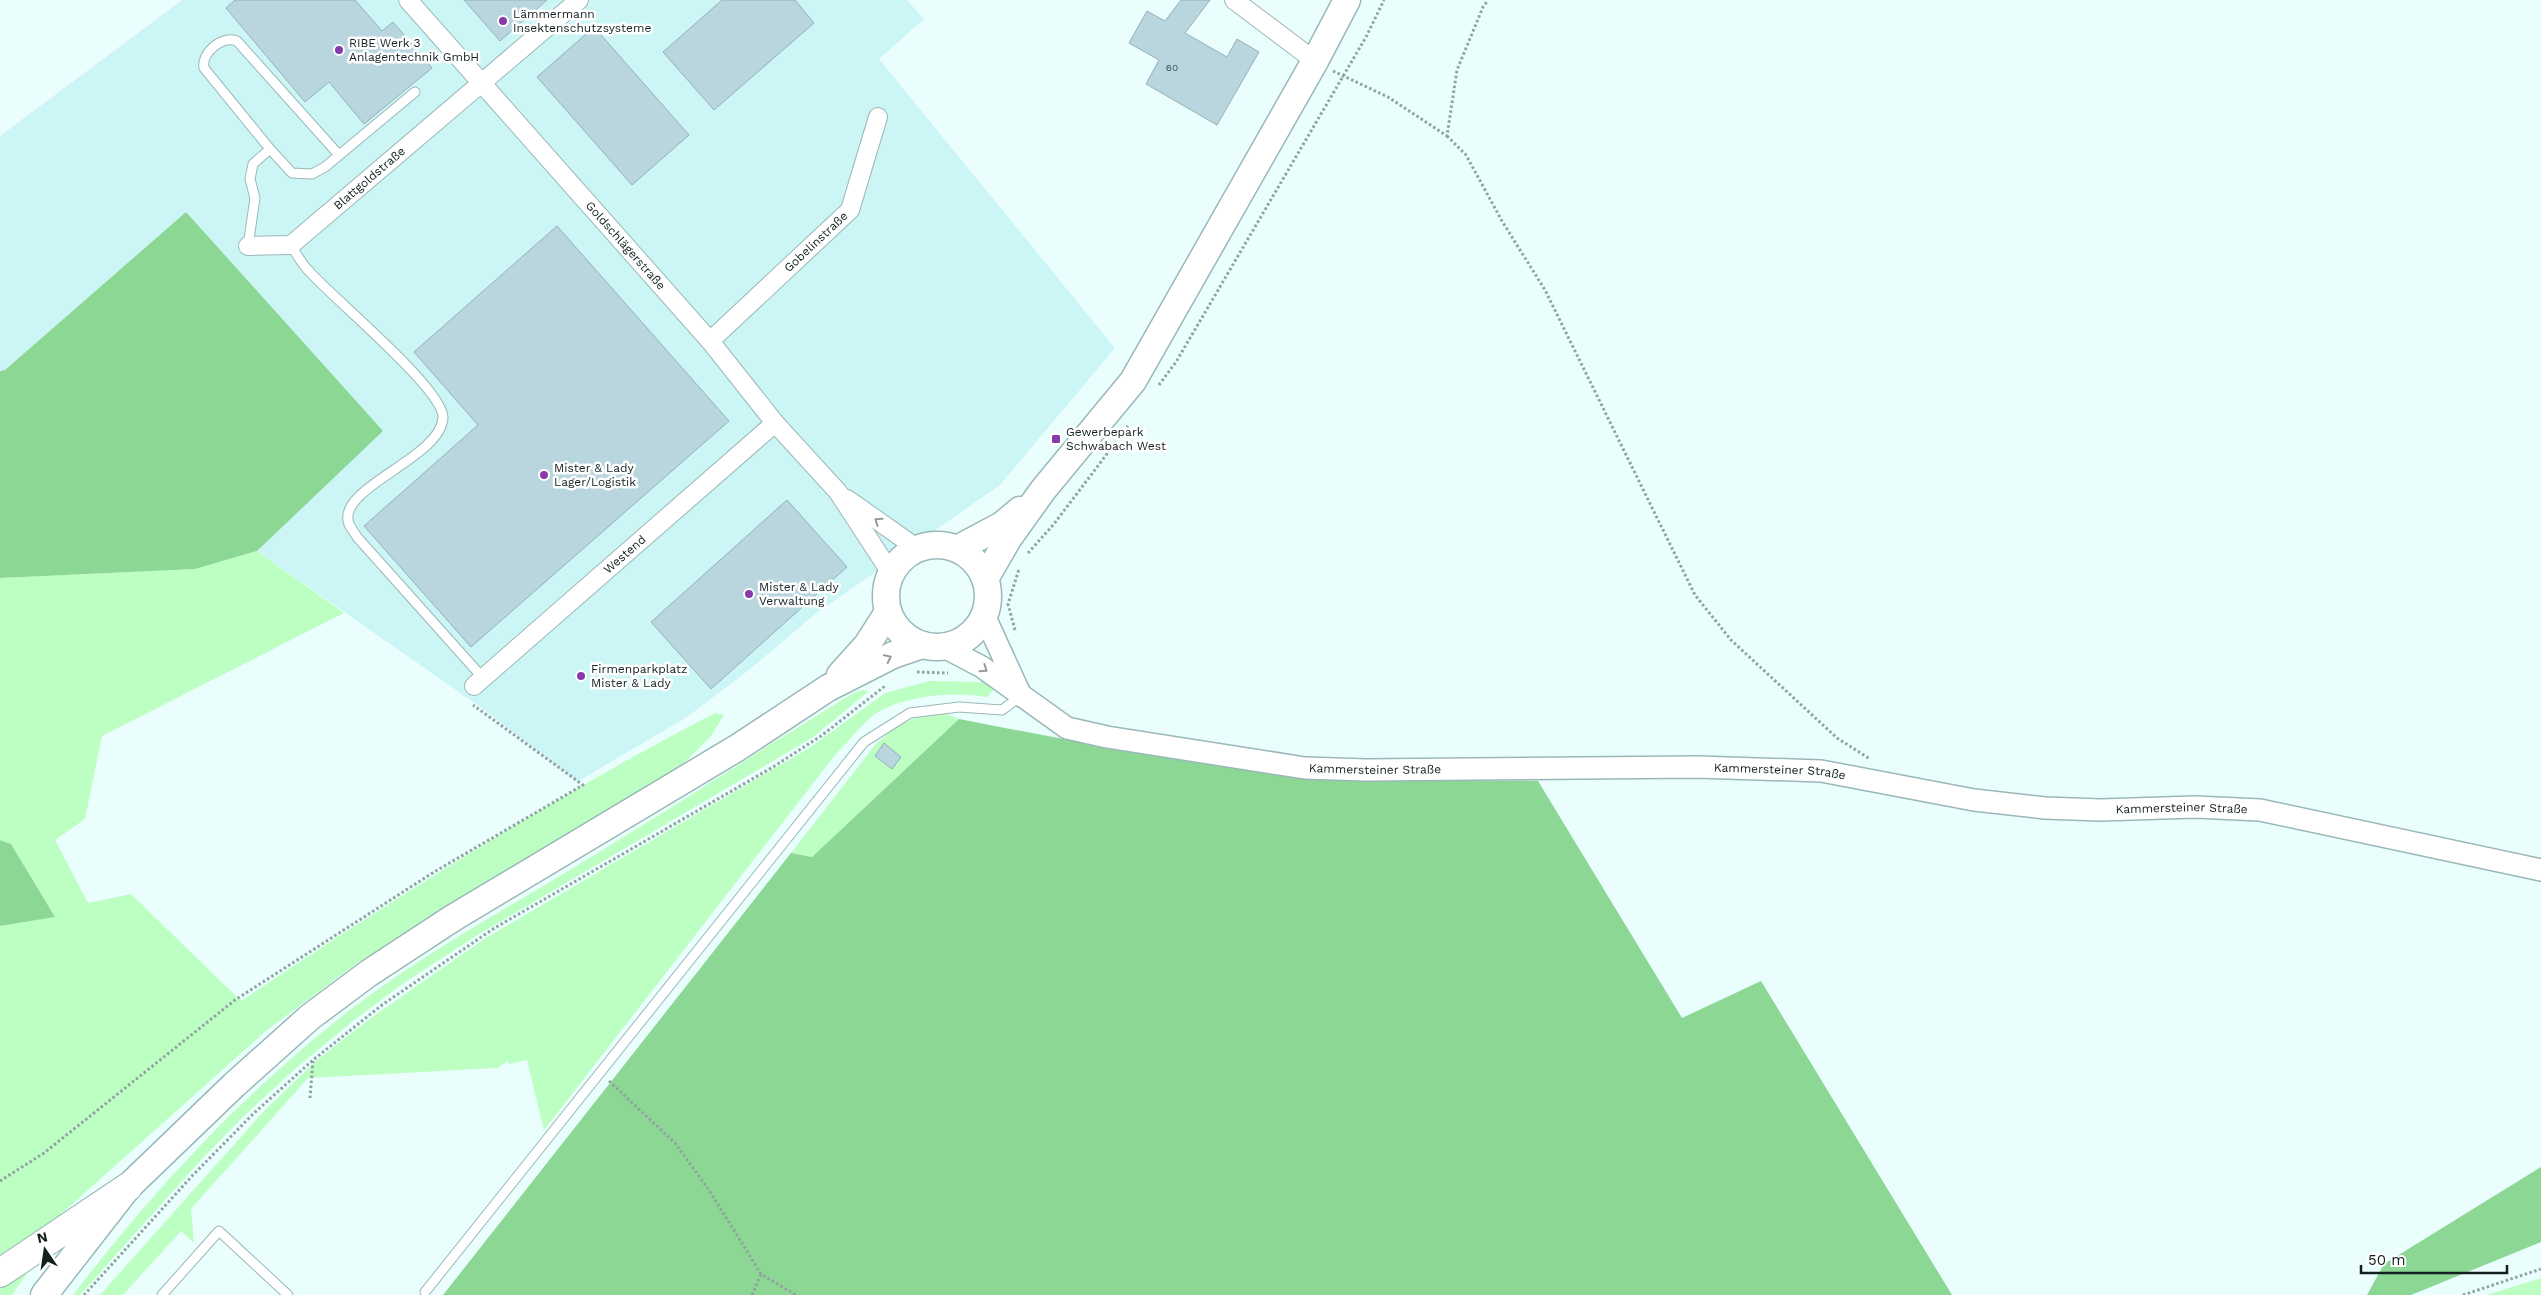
<svg xmlns="http://www.w3.org/2000/svg" width="2541" height="1295" font-family="'Work Sans',sans-serif">
<style>
.built{fill:#ccf6f5}
.green{fill:#bdffc2}
.forest{fill:#8bd793}
.building{fill:#b9d6df;stroke:#94b0b9}
.lines{fill:none;stroke-linecap:round;stroke-linejoin:round}
.service-casing{stroke:#9ab8b8;stroke-width:11}
.minor-casing{stroke:#9ab8b8;stroke-width:20}
.tertiary-casing{stroke:#9ab8b8;stroke-width:24}
.primary-casing{stroke:#9ab8b8;stroke-width:29}
.motorway-casing{stroke:#9ab8b8;stroke-width:30}
.path{stroke:#92a2a2;stroke-width:3;stroke-dasharray:2.5 2.5;stroke-linecap:butt}
.service{stroke:#fff;stroke-width:9}
.minor{stroke:#fff;stroke-width:18}
.tertiary{stroke:#fff;stroke-width:21}
.primary{stroke:#fff;stroke-width:26}
.motorway{stroke:#fff;stroke-width:28}
.oneway{stroke:#959b9b}
.poi-dot{fill:#8639aa;stroke:#fff;stroke-width:2}
.labels{text-anchor:middle;stroke-width:5;stroke-linejoin:round;paint-order:stroke}
.number-label{font-size:10px;fill:#3d4e50}
.poi-label{font-size:12px;fill:#142020;stroke:#fff;text-anchor:start}
.street-label{font-size:12px;fill:#142020;stroke:#fff}
</style>
<rect width="100%" height="100%" fill="#ebfefe"/>
<!-- built -->
<path class="built" d="M182 0H907L924 19 879 59 1115 348 1000 485 814 615 749 670 687 717 577 782 483 709 257 551 382 431 186 212 5 370 0 371V136Z"/>
<!-- green -->
<g class="green">
<path d="M257 551 344 613 102 736 85 819 55 840 88 903 131 894 241 1001C394 899 551 798 715 713L724 715 711 736 683 764 601 817 360 961 267 1030 50 1224 0 1255V926L55 917 11 844 0 840V578L195 569Z"/>
<path d="M929 681 983 682 992 686 993 691 987 697C953 691 908 695 878 712 865 720 843 747 832 759L544 1130 527 1060 509 1064 508 1061 497 1068 308 1078 191 1209 194 1243 181 1231 123 1295H100L264 1111 317 1060 368 1020 484 939 809 748 885 693Z"/>
<path d="M862 690 869 691 812 738 476 936 401 985 353 1021 296 1068 244 1116 202 1159 80 1295H73C149 1196 233 1104 331 1025 407 963 494 916 578 865 670 809 761 750 853 693Z"/>
<path d="M945 713 959 719 812 857 791 853 875 745 895 727 915 718Z"/>
<path d="M32 1266 12 1295H0V1280Z"/>
<path d="M2541 1278V1295H2487Z"/>
</g>
<!-- forest -->
<g class="forest">
<path d="M186 212 383 431 257 551 195 569 0 578V371L5 370Z"/>
<path d="M959 719C1087 744 1214 769 1344 778 1408 783 1473 780 1538 781L1682 1018 1761 981 1952 1295H443L791 853 812 857Z"/>
<path d="M0 840 11 844 55 917 0 926Z"/>
<path d="M2541 1167V1242L2411 1295H2367L2384 1264Z"/>
</g>
<!-- building -->
<g class="building">
<path d="M235 0H355L382 31 393 22 432 68 364 124 329 82 305 102 226 8Z"/>
<path d="M464 0H547L500 41Z"/>
<path d="M722 0H795L814 23 714 110 663 52Z"/>
<path d="M1181 0H1210L1185 33 1227 57 1237 39 1259 52 1217 125 1146 84 1159 60 1129 43 1147 11 1165 21Z"/>
<path d="M594 27 689 135 632 185 537 77Z"/>
<path d="M557 226 729 421 471 647 364 526 478 425 414 352Z"/>
<path d="M787 500 847 567 711 689 651 622Z"/>
<path d="M884 743 901 757 892 769 875 756Z"/>
</g>
<g class="lines">
<defs>
<g id="service">
<path d="M270 149 204 68C201 53 222 35 237 41L339 155"/>
<path d="M291 245C296 253 301 263 308 270 330 296 445 390 443 418 440 459 335 488 349 524 351 529 355 533 357 537L483 678"/>
<path d="M248 246 255 198 250 179 253 164 270 149 292 173 312 174 325 167 415 92"/>
<path d="M425 1292 864 742 910 713 959 707 1002 710 1021 696"/>
<path d="M162 1295 219 1231 288 1295"/>
</g>
<g id="minor">
<path id="s1" d="M408 0 710 341 775 423 838 492 891 573"/>
<path d="M1234 0 1315 61"/>
<path id="s2" d="M248 246 291 245 579 0"/>
<path id="s3" d="M710 341 850 210 878 117"/>
<path d="M847 499 918 549"/>
<path id="s4" d="M474 686 775 423"/>
</g>
<g id="tertiary">
<path d="M984 615 1021 696"/>
<path id="s5" d="M944 647 982 667 1067 728 1107 737 1305 768 1366 770 1698 767 1821 771 1974 800 2045 808 2101 810 2195 807 2260 810 2541 870"/>
</g>
<g id="primary">
<circle cx="937" cy="596" r="51"/>
<path d="M957 549 1002 525 1020 510"/>
<path d="M985 579 1008 539 1043 490 1133 381 1315 61 1347 0"/>
<path d="M840 675 867 645 888 612"/>
<path d="M44 1295 128 1187 234 1085 310 1017 369 973 453 918 737 748 828 688 893 655 922 645"/>
</g>
<path id="motorway" d="M0 1273 128 1187"/>
</defs>
<!-- service casing -->
<use href="#service" class="service-casing"/>
<!-- minor casing -->
<use href="#minor" class="minor-casing"/>
<!-- tertiary casing -->
<use href="#tertiary" class="tertiary-casing"/>
<!-- primary casing -->
<use href="#primary" class="primary-casing"/>
<!-- motorway casing -->
<use href="#motorway" class="motorway-casing"/>
<!-- path -->
<g class="path">
<path d="M1333 71 1388 97 1447 136 1457 70 1483 7 1488 0"/>
<path d="M1447 136 1466 155 1502 221 1545 290 1695 595 1731 640 1837 738 1870 759"/>
<path d="M1159 385 1176 362 1366 37 1384 0"/>
<path d="M1028 553 1054 524 1128 426"/>
<path d="M1015 630 1008 604 1019 569"/>
<path d="M917 672 948 673"/>
<path d="M609 1081 675 1143 709 1190 761 1274 796 1295"/>
<path d="M310 1098 313 1061"/>
<path d="M0 1181 44 1153 235 1000 434 872 583 785 473 705"/>
<path d="M84 1295 193 1175 253 1114 313 1060 382 1005 493 929 773 767 821 736 885 686"/>
<path d="M752 1295 761 1274"/>
<path d="M2463 1295 2541 1269"/>
</g>
<!-- service -->
<use href="#service" class="service"/>
<!-- minor -->
<use href="#minor" class="minor"/>
<!-- tertiary -->
<use href="#tertiary" class="tertiary"/>
<!-- primary -->
<use href="#primary" class="primary"/>
<!-- motorway -->
<use href="#motorway" class="motorway"/>
</g>
<!-- one-way arrows -->
<defs><path id="oneway-chevron" d="M-2-3.5L2.5 0L-2 3.5" fill="none" stroke-width="1.6" stroke-linecap="round" stroke-linejoin="round" transform="scale(1.25)"/></defs>
<g class="oneway">
<use href="#oneway-chevron" transform="translate(878 521) rotate(-145)"/>
<use href="#oneway-chevron" transform="translate(888 658) rotate(-26)"/>
<use href="#oneway-chevron" transform="translate(984 669) rotate(34)"/>
</g>
<!-- markers -->
<g class="poi-dot">
<circle cx="503" cy="21" r="5"/>
<circle cx="339" cy="50" r="5"/>
<rect x="1051" y="434" width="10" height="10" rx="2.5"/>
<circle cx="544" cy="475" r="5"/>
<circle cx="749" cy="594" r="5"/>
<circle cx="581" cy="676" r="5"/>
</g>
<g class="labels">
<!-- number labels -->
<g class="number-label">
<text x="1172" y="71">60</text>
</g>
<!-- poi labels -->
<g class="poi-label">
<text x="513" y="18">Lämmermann<tspan x="513" dy="14">Insektenschutzsysteme</tspan></text>
<text x="349" y="47">RIBE Werk 3<tspan x="349" dy="14">Anlagentechnik GmbH</tspan></text>
<text x="1066" y="436">Gewerbepark<tspan x="1066" dy="14">Schwabach West</tspan></text>
<text x="554" y="472">Mister &amp; Lady<tspan x="554" dy="14">Lager/Logistik</tspan></text>
<text x="759" y="591">Mister &amp; Lady<tspan x="759" dy="14">Verwaltung</tspan></text>
<text x="591" y="673">Firmenparkplatz<tspan x="591" dy="14">Mister &amp; Lady</tspan></text>
</g>
<!-- street labels -->
<g class="street-label">
<text dy="4" stroke="none"><textPath href="#s2" startOffset="146">Blattgoldstraße</textPath></text>
<text dy="4" stroke="none"><textPath href="#s3" startOffset="145">Gobelinstraße</textPath></text>
<text dy="4" stroke="none"><textPath href="#s1" startOffset="328">Goldschlägerstraße</textPath></text>
<text dy="4" stroke="none"><textPath href="#s4" startOffset="200">Westend</textPath></text>
<text dy="4" stroke="none"><textPath href="#s5" startOffset="459">Kammersteiner Straße</textPath></text>
<text dy="4" stroke="none"><textPath href="#s5" startOffset="864">Kammersteiner Straße</textPath></text>
<text dy="4" stroke="none"><textPath href="#s5" startOffset="1269">Kammersteiner Straße</textPath></text>
</g>
</g>
<!-- north arrow -->
<g transform="translate(45 1250) rotate(347)" stroke="#ffffff" stroke-width="4" paint-order="stroke">
<path d="M0-4L9 19L0 12L-9 19Z" fill="#142020"/>
<text y="-8" font-size="14" font-weight="bold" text-anchor="middle" fill="#142020">N</text>
</g>
<!-- scale -->
<path d="M2361 1265v8h146v-8" fill="none" stroke="#142020" stroke-width="2.5"/>
<text x="2368" y="1265" font-size="15" fill="#142020" stroke="#ffffff" stroke-width="4" paint-order="stroke">50 m</text>
</svg>
